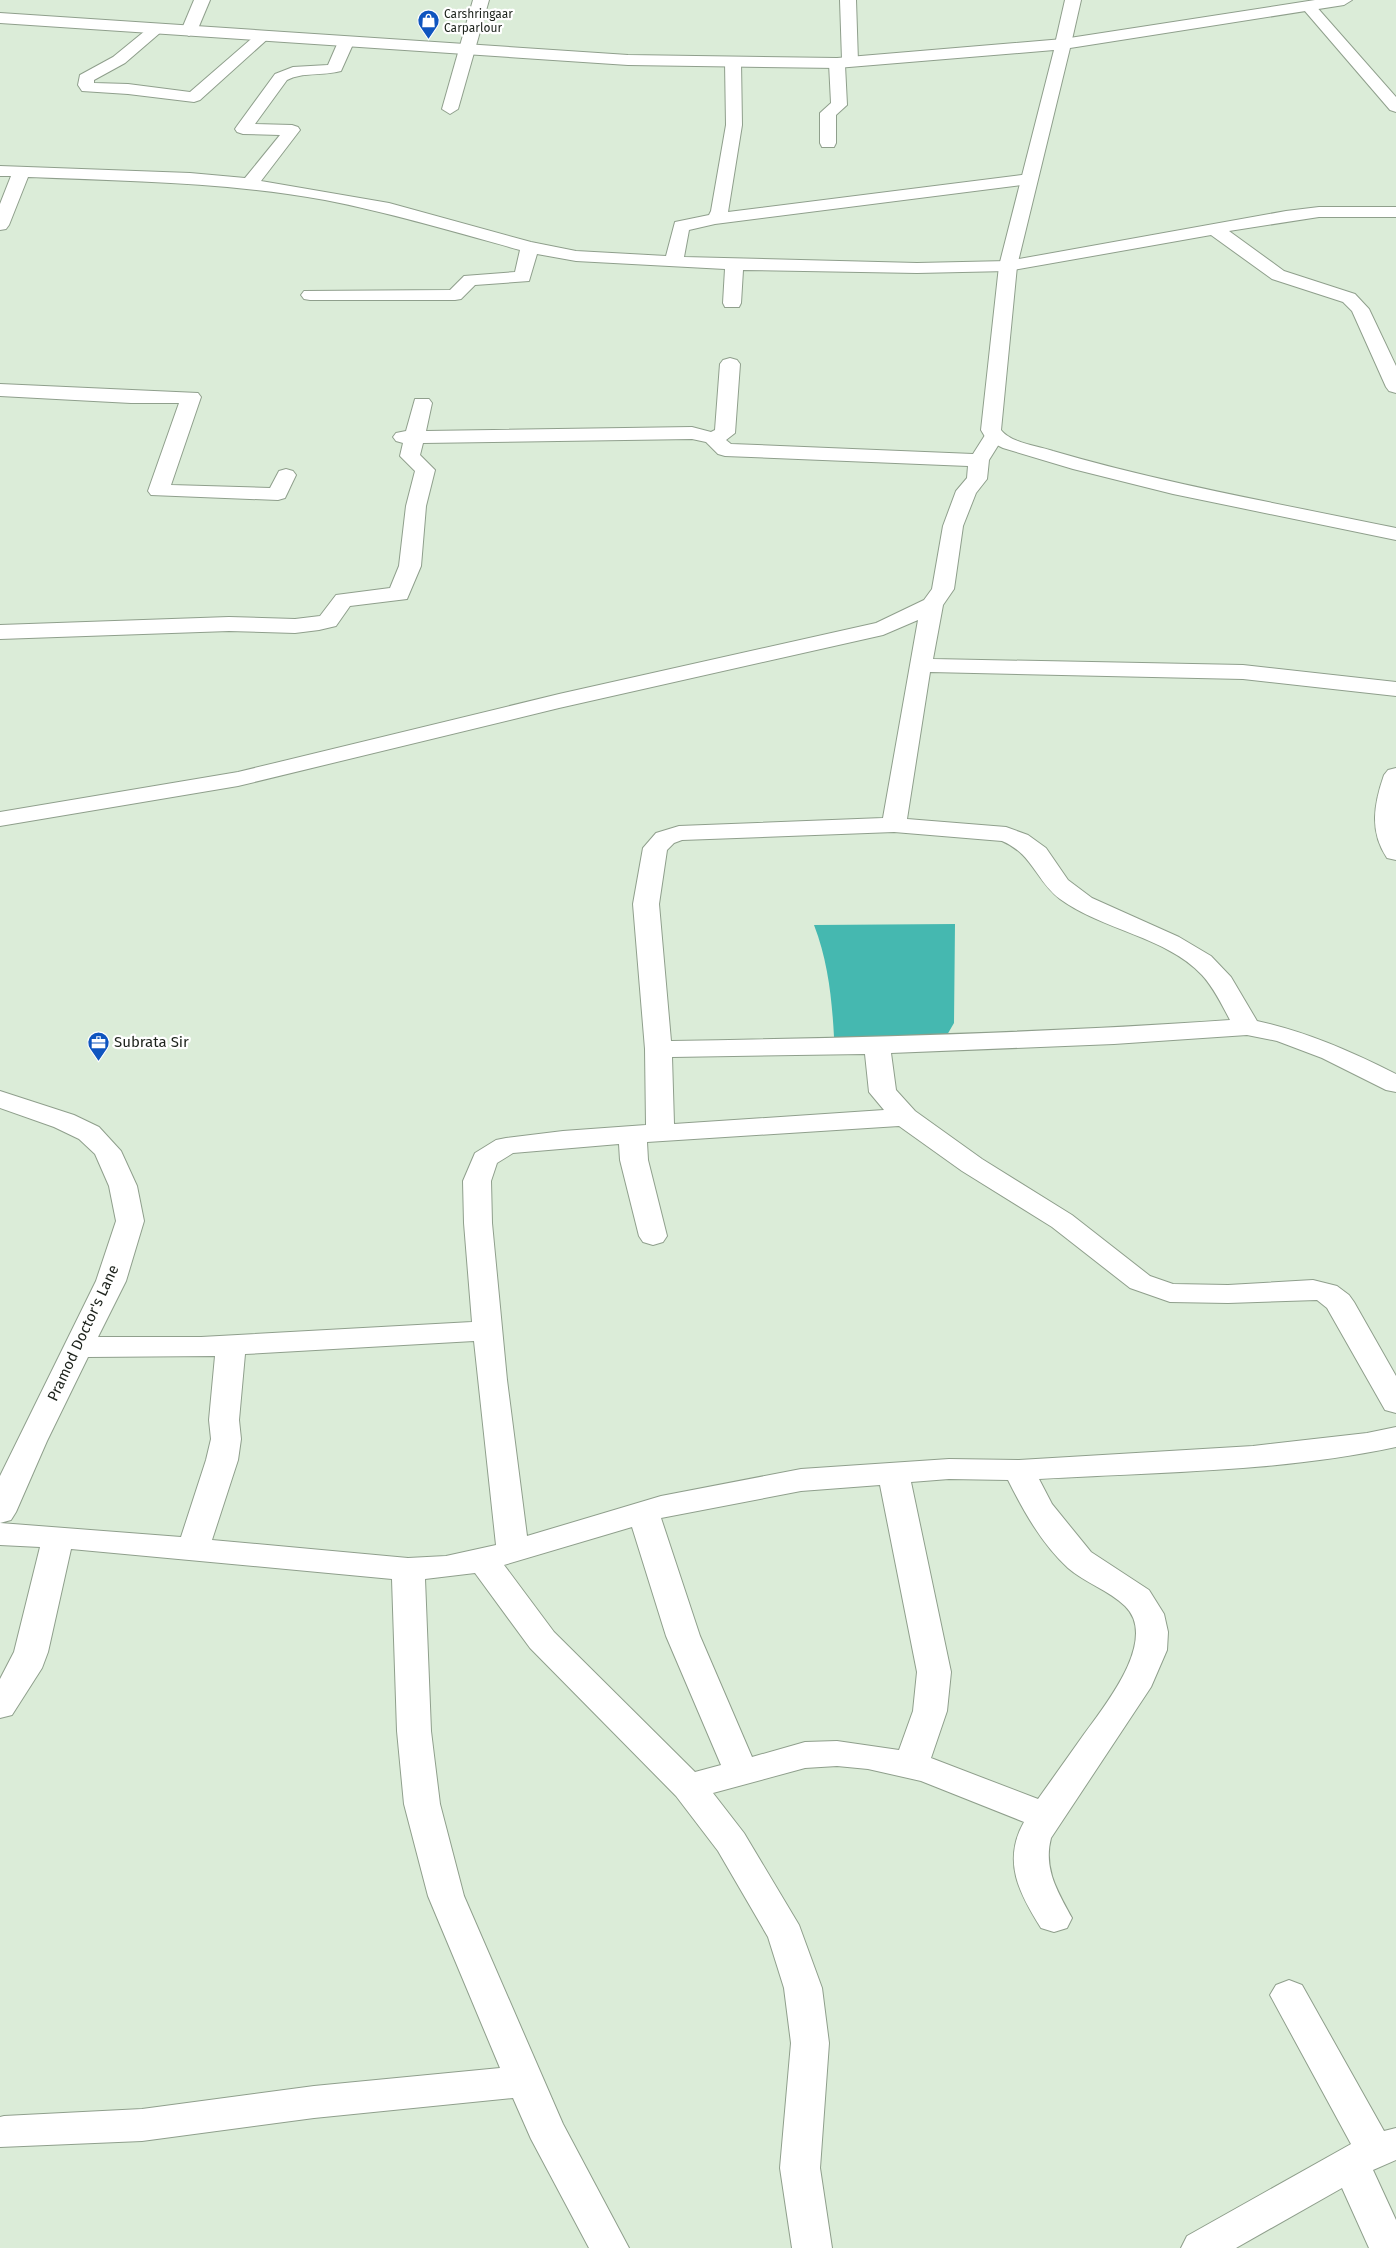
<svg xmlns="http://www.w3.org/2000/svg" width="1396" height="2248" font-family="'Fira Sans',sans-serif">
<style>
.water{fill:#45b8b0}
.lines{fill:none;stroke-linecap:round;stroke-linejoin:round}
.minor-casing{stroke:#8f9f8c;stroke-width:2}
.major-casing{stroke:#8f9f8c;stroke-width:2}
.minor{fill:#fff;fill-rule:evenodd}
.major{fill:#fff;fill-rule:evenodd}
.labels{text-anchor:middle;stroke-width:4.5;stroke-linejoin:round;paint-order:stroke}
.far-poi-label{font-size:12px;fill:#1d231c;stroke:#fff;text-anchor:start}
.poi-label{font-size:15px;fill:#1d231c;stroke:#fff;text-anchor:start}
.street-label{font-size:15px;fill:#1d231c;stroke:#fff}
</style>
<rect width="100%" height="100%" fill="#dbecd8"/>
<!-- water -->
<path class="water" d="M955 924 954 1023 947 1035 882 1044 834 1037C832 999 828 961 814 925Z"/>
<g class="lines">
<defs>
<g id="minor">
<path d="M194 0H210L197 31 189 36 181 31Z"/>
<path d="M473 0H489L458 109 450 114 442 109Z"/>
<path d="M840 0H856L858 62 856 65H845L847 105 836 115V143L834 147H822L820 143V113L831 103 829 63 831 60H842Z"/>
<path d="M1065 0H1081L1071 44 1063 49 1055 44Z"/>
<path d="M1309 2 1314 4 1396 97V112L1390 110 1304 10 1301 7Z"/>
<path d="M156 24 164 29 161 32 125 63 94 80V83L128 84 190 92 258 33 263 31 271 36 200 100 194 102 128 94 82 91 78 85 80 75 113 57 151 26Z"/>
<path d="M346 37 354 42 341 71C323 76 302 72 287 80L255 124 292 125 298 127 300 130 261 181 389 203 531 242 576 251 666 256 675 222 709 215 711 211 726 125 725 62 733 57 741 62 742 125 728 212 1029 174 1035 175 1038 179 1035 183 1029 184 715 224 689 230 684 257 917 263 1008 261 1286 211 1319 207H1396V217H1319L1229 231 1284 271 1355 294 1369 309 1396 366V393L1389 391 1386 387 1352 311 1343 302 1272 279 1211 235 1008 271 917 273 743 270 741 303 739 307H725L723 303 725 269 576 261 537 254 529 281 475 285 461 299 455 300H310L304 299 301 295 304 291 450 290 464 276 515 272 520 250C455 232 391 213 325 200 227 182 127 181 28 177L9 225 6 229 0 230V204L11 176H0V166L190 173 245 178 280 135 243 134 237 132 235 129 237 126 275 74 293 67 328 65 338 42Z"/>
<path d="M730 358 737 360 740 364 735 433 726 440 731 444 973 454 987 432H1001L1004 436 989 460 987 479 976 493 963 526 954 589 943 605 933 659 1243 665 1396 682V696L1243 679 930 672 907 819 1006 827 1028 835 1046 848 1068 880 1092 898 1179 937 1211 956 1231 977 1257 1021C1307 1032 1350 1051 1396 1074V1092L1386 1090 1322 1058 1277 1041 1247 1035 1114 1044 891 1053 896 1090 915 1111 982 1159 1072 1215 1150 1276 1173 1284 1228 1285 1313 1280 1337 1286 1349 1295 1354 1302 1396 1376V1413L1385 1410 1327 1308 1317 1300 1228 1303 1170 1302 1130 1288 1052 1227 962 1171 899 1126 647 1142 648 1160 667 1236 663 1242 653 1245 643 1242 639 1236 620 1160 619 1144 513 1153 497 1163 491 1181 492 1223 507 1380 527 1536 661 1496 801 1469 949 1459 1019 1460 1253 1446 1367 1433 1396 1427V1447C1280 1472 1158 1472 1039 1479L1052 1504 1091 1552 1149 1590 1164 1614 1168 1632 1167 1650 1151 1687 1051 1838C1043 1869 1058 1892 1072 1918L1067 1928 1054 1932 1041 1928C1019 1893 1002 1861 1024 1822L921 1781 868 1769 837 1766 805 1768 713 1793 744 1833 799 1925 822 1988 829 2043 820 2168 832 2248H792L780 2168 791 2043 784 1988 768 1937 718 1851 676 1796 530 1648 475 1573 425 1579 431 1731 440 1804 464 1896 563 2124 629 2248H589L531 2139 513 2098 314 2118 142 2141 0 2147V2117L4 2116 142 2109 314 2086 500 2068 428 1896 404 1804 397 1731 392 1579 71 1549 48 1652 42 1668 12 1715 0 1718V1679L14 1652 40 1547 0 1545V1523L181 1537 206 1460 211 1439 209 1420 215 1356 88 1357 47 1441 16 1512 11 1520 0 1523V1476L96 1281 116 1221 109 1186 95 1154 79 1139 54 1127 0 1108V1091L74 1115 99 1127 121 1151 137 1186 144 1221 126 1281 98 1337H201L472 1322 464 1223 463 1181 475 1153 496 1140 506 1138 563 1131 646 1125 645 1049 633 904 643 848 656 833 679 826 883 818 918 620 883 635 559 708 238 786 0 826V812L238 772 559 694 876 623 924 600 932 589 943 526 956 491 967 478 968 466 725 456 718 454 706 442 692 439 423 443 420 455 435 470 426 506 421 566 407 599 350 606 336 626 319 630 295 633 229 631 0 639V625L229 617 295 619 320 616 336 595 390 588 399 566 406 506 415 471 400 456 403 443 396 441 393 437 396 433 406 431 415 399H429L432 403 426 431 692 427 711 432 715 430 720 364 723 360ZM894 832 1002 841C1033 854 1036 881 1060 899 1102 930 1167 937 1202 975 1214 988 1222 1005 1230 1020 1044 1033 857 1038 671 1041L659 904 667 850 674 843 682 840ZM865 1054 869 1092 884 1110 674 1124 672 1057ZM474 1341 496 1545 446 1556 408 1558 212 1540 238 1460 241 1439 239 1420 245 1354ZM949 1479 1008 1480C1024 1512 1042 1544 1068 1568 1085 1583 1109 1590 1125 1606 1160 1640 1102 1709 1082 1737 1068 1757 1053 1778 1038 1799L931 1758 947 1711 951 1672 911 1482ZM880 1485 917 1672 913 1711 899 1750 837 1741 805 1742 752 1757 700 1636 661 1518 801 1491ZM632 1527 666 1636 721 1765 695 1772 554 1632 504 1565Z"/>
<path d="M0 384 198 393 201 397 171 485 270 488 279 471 286 469 293 471 296 475 285 498 278 500 151 495 148 491 179 403H131L0 396Z"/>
<path d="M1289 1980 1302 1985 1384 2131 1396 2128V2160L1373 2170 1396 2220V2248H1369L1342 2188 1236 2248H1181L1187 2236 1351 2144 1270 1995 1276 1985Z"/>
</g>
<g id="major">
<path d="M1315 0H1352L1344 5 1070 48 1017 266 1001 430C1011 443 1038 446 1053 451 1166 484 1281 504 1396 528V540L1173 494 1073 469 1003 448 987 440 981 430 999 266 1054 50 837 68 628 65 0 23V13L628 55 837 58 1063 39Z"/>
<path d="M1396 768V860L1387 858C1369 831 1374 804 1384 775L1388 770Z"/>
</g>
</defs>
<!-- minor casing -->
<use href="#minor" class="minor-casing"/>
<!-- major casing -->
<use href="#major" class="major-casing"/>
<!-- minor -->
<use href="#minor" class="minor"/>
<!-- major -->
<use href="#major" class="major"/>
</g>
<!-- icons -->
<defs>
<symbol id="shop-pin" viewBox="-11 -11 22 30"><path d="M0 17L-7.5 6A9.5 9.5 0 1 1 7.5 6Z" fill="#0f55bf" stroke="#fff"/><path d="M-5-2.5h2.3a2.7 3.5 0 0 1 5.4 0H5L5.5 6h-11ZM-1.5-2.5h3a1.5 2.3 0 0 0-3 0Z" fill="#fff"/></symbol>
<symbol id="office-pin" viewBox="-11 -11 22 30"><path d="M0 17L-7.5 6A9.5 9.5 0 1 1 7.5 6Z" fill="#0f55bf" stroke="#fff"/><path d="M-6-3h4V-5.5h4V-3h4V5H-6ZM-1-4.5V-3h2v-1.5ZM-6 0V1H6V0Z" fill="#fff"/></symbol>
</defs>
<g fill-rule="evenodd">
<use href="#shop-pin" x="416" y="8" width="25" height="34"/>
<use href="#office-pin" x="86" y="1030" width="25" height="34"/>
</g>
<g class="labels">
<!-- far-poi labels -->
<g class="far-poi-label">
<text x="444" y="18">Carshringaar<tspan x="444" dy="14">Carparlour</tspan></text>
</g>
<!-- poi labels -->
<g class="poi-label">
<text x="114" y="1047">Subrata Sir</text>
</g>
<!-- street labels -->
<g class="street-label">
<text transform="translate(83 1333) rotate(-65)" y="5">Pramod Doctor's Lane</text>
</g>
</g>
</svg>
